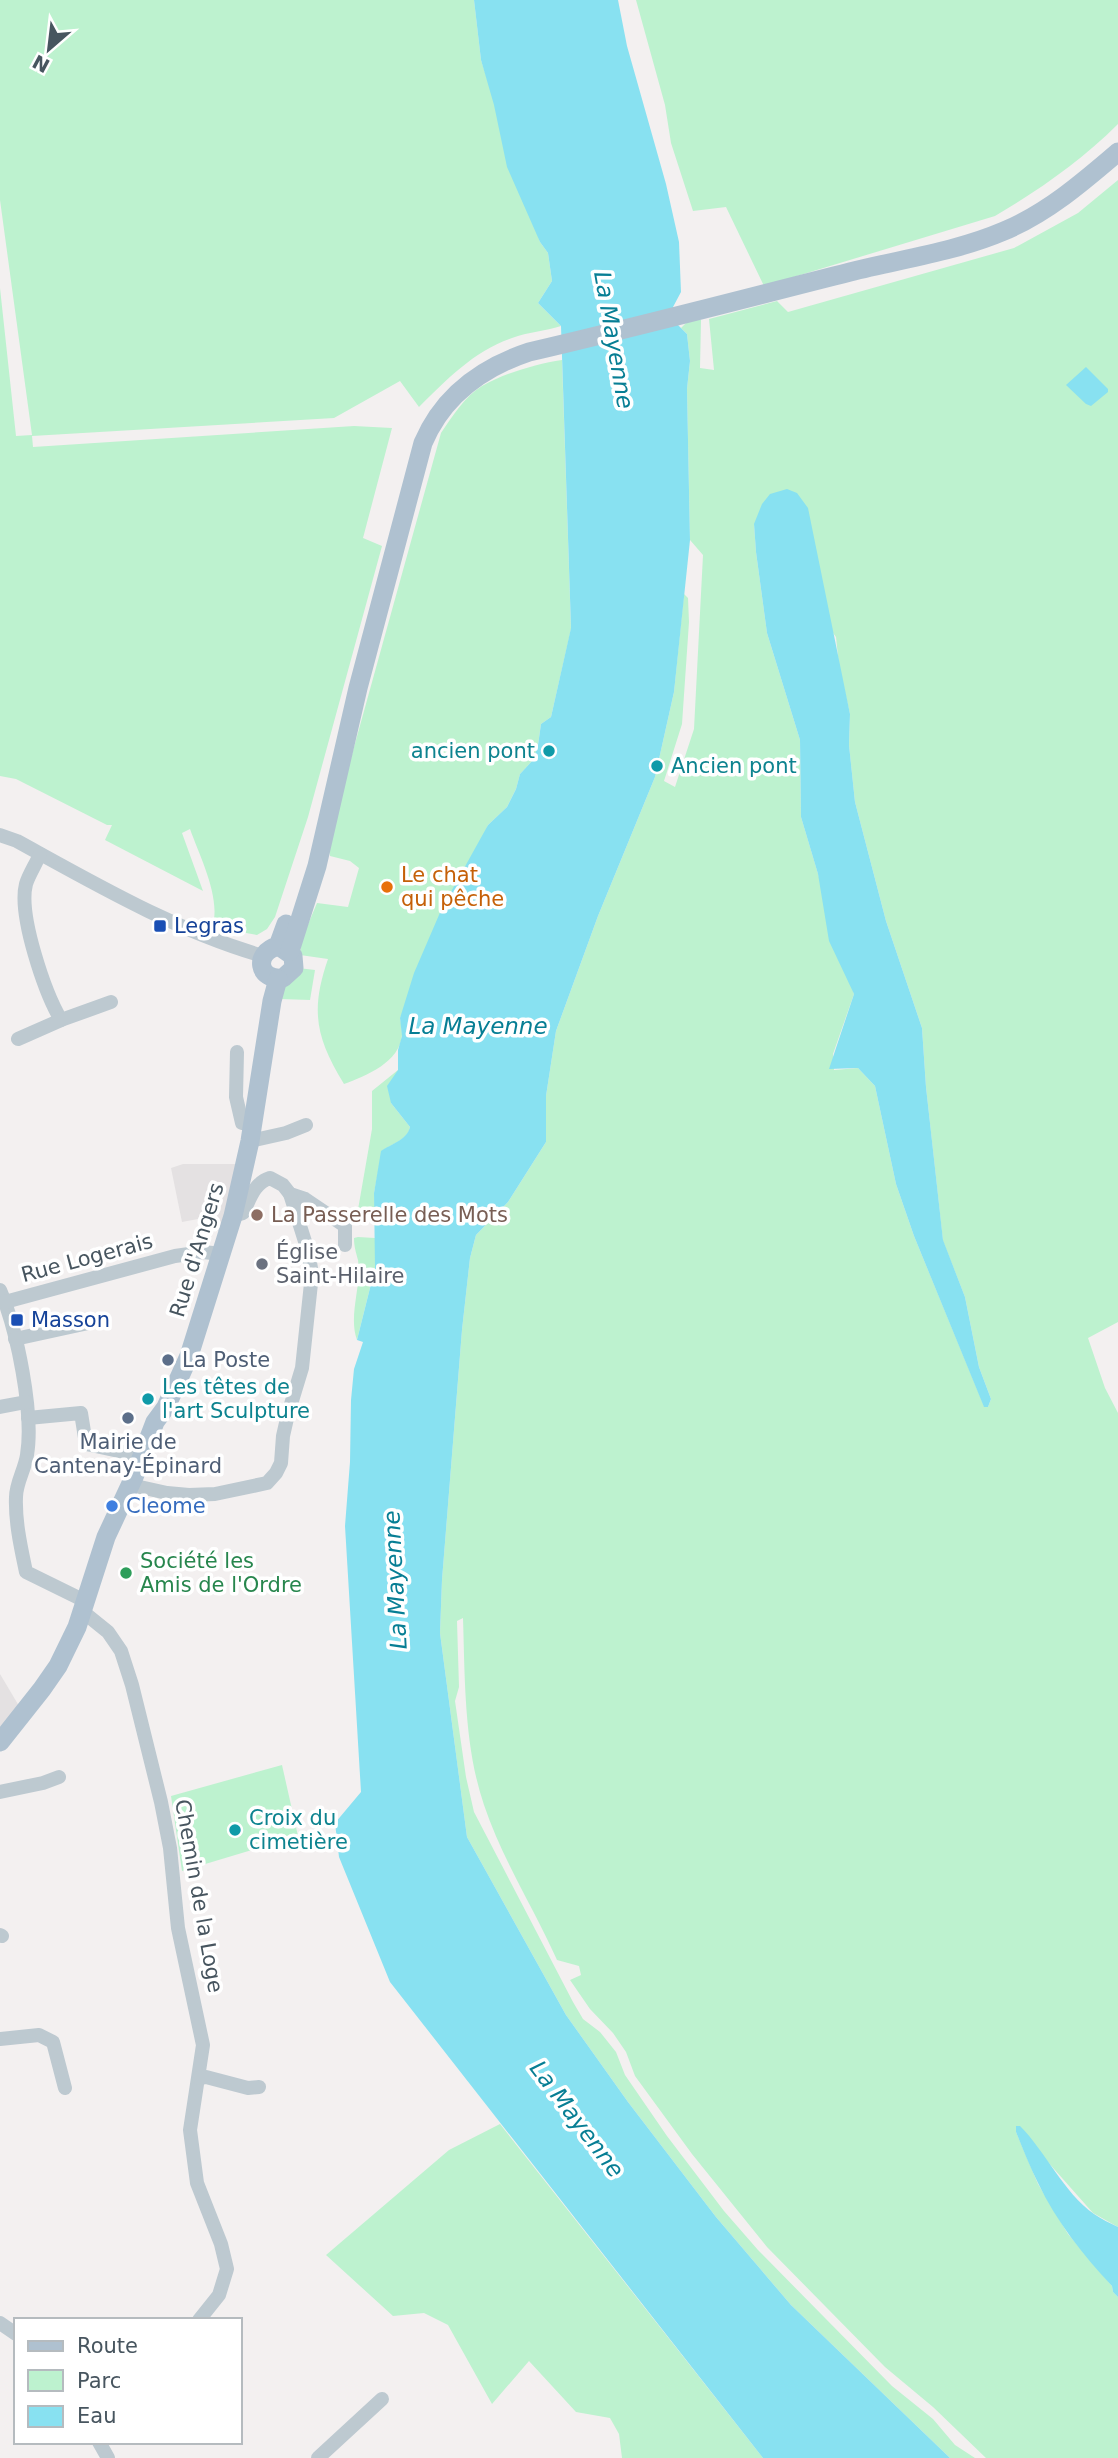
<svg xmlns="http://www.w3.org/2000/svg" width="1118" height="2458" font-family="'DejaVu Sans',sans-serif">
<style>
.education{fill:#e4e1e2}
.green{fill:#bdf2cf;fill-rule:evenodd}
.water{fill:#88e1f1}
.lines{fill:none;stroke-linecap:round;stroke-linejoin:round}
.minor{stroke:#bdc9d0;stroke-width:14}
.major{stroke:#afc1d0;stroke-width:19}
.culture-dot{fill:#0f9aa8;stroke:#fff;stroke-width:2.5}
.food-dot{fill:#e8710a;stroke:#fff;stroke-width:2.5}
.transit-dot{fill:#1a4fb4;stroke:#fff;stroke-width:2.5}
.education-dot{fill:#8d6e63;stroke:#fff;stroke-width:2.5}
.worship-dot{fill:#6b7280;stroke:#fff;stroke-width:2.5}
.service-dot{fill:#5c6f8a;stroke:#fff;stroke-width:2.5}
.shop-dot{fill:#3f7fe0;stroke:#fff;stroke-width:2.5}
.leisure-dot{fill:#2e9e5b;stroke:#fff;stroke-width:2.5}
.labels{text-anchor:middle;stroke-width:7;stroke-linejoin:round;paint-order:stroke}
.culture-label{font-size:21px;fill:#0d838f;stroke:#fff;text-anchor:start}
.food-label{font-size:21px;fill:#c56008;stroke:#fff;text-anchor:start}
.transit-label{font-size:21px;fill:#164399;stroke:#fff;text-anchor:start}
.education-label{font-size:21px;fill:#785e54;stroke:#fff;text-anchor:start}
.street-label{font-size:21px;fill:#47555f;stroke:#fff}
.worship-label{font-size:21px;fill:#5b616d;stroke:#fff;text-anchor:start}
.service-label{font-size:21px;fill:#4e5e75;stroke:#fff;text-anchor:start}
.shop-label{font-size:21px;fill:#366cbe;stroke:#fff;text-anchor:start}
.leisure-label{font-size:21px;fill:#27864d;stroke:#fff;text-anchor:start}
.water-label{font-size:23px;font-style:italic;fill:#077e94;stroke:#fff}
</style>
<rect width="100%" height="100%" fill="#f3f0f0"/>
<!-- education -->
<g class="education">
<path d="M183 1164H237L221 1232 198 1223V1219L182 1222 171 1168Z"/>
<path d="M0 1674 19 1706 0 1730Z"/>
</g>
<!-- green -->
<g class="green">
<path d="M0 0H474L481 60 540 242 548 253 552 281 538 303 561 326C545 331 528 332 512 338 475 350 446 380 419 407L400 381 334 418 32 436 33 447 354 426 392 428 363 538 382 546 308 817 275 917 267 929 257 935 212 927C222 900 200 857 190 829L182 833 203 891 105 840 112 825H107L16 779 0 776V288L16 436 32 435 0 200Z"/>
<path d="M636 0H1118V124C1081 161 1039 190 995 216L764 286 726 207 693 211 671 143 665 105Z"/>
<path d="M1118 180V1322L1088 1338 1105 1388 1118 1413V2227L1093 2213 1016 2126V2132L1038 2184 1068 2234 1112 2286 1113 2292 1118 2297V2458H986L933 2407 885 2367 767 2247 692 2154 635 2076 626 2052 613 2033 590 2009 570 1980 581 1975 579 1966 557 1960C534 1908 502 1859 484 1805 464 1746 465 1680 463 1618L457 1621 459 1687 455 1701 466 1777 474 1812 573 2002 583 2019 600 2032 616 2052 625 2075 667 2136 724 2211 758 2250 892 2386 933 2419 955 2445 975 2458H950L791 2305 716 2217 628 2102 566 2015 467 1837 440 1633 442 1580 462 1330 470 1258 476 1235 508 1202 546 1142V1096L556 1031 598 916 655 777 674 692 684 594 688 598 689 622 682 724 664 781 675 787 694 729 703 555 690 540 687 389 690 361 687 334 681 328 689 320H701L700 368 714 370 709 319 777 301 788 312 1014 248 1078 213ZM754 524 836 637 839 666 850 714 849 745 855 802 886 921 922 1028 926 1087 943 1241 965 1297 979 1367 991 1399 988 1407 984 1406 914 1236 896 1184 875 1086 858 1068 834 1070 833 1054 854 994 801 817 800 740 767 633 756 552Z"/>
<path d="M562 360 571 629 551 717 541 724 538 745 533 760 520 774 516 789 507 807 488 825 400 1018C401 1023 402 1030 402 1035 400 1062 366 1076 344 1084 316 1038 310 1011 328 959L300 955 301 941 317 903 348 907 359 868 350 861 330 856 328 841 441 433C452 417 465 396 482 386 505 373 536 364 562 360Z"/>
<path d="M298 968 315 970 310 1000 280 999 283 990Z"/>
<path d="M398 1070 391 1103 410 1127C408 1140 391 1144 382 1151L374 1193 375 1208 358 1221H356L372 1129V1091Z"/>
<path d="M358 1237 375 1238V1268L357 1340C348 1315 362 1286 358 1260 356 1252 354 1247 354 1238Z"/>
<path d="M282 1765 298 1836 182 1871 171 1796Z"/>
<path d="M500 2124 763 2458H622L619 2434 610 2418 576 2412 529 2361 492 2404 448 2325 424 2313 393 2316 326 2255 449 2150Z"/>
</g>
<!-- water -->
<g class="water">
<path d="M474 0H618L627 46 666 184 679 242 681 292 673 307 678 325 687 334 690 361 687 389 690 540 674 692 655 777 598 916 556 1031 546 1096V1142L508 1202 476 1235 470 1258 462 1330 442 1580 440 1633 467 1837 566 2015 628 2102 716 2217 791 2305 950 2458H763L390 1982 339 1857 335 1823 361 1792 345 1526 350 1462 351 1400 354 1369 363 1342 357 1340 375 1268 374 1193 381 1151C391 1144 407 1140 410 1127L391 1103 387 1086 398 1070V1050L402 1036 400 1018 414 973 442 908 488 825 507 807 516 789 520 774 533 760 538 745 541 724 551 717 571 628 561 326 538 303 552 281 548 253 540 242 507 167 494 105 481 60Z"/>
<path d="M1086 367 1108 389V392L1091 406 1086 404 1066 385Z"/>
<path d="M787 489 797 493 808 508 850 714 849 745 855 802 886 921 922 1028 926 1087 943 1240 965 1297 979 1367 991 1399 988 1407H984L914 1236 896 1184 875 1086 858 1068 829 1069 854 994 829 941 818 874 801 817 800 740 767 633 756 552 754 524 762 504 770 494Z"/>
<path d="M1016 2126H1020C1046 2152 1063 2192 1094 2214 1101 2219 1110 2223 1118 2227V2297L1113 2292 1112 2286C1083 2255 1056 2221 1038 2183 1030 2167 1023 2149 1016 2132Z"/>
</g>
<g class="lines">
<!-- minor -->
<g class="minor">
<path d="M0 835 17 841C97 885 174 930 263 956"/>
<path d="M40 854C36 864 29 874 26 884 18 915 45 993 61 1020L111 1002"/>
<path d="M18 1039 61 1020"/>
<path d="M237 1052 236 1097 242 1123 252 1124"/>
<path d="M250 1141 286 1133 306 1125"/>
<path d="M290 1194 305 1199 345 1226V1245"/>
<path d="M0 1290C17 1329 34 1413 27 1455 25 1469 16 1483 16 1497 15 1522 21 1548 26 1572L85 1601"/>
<path d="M5 1302 175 1256 203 1252 222 1254"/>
<path d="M15 1339 93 1322"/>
<path d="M0 1407 26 1402"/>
<path d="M28 1418 81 1413 86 1444 142 1456"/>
<path d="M131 1485 167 1493 189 1495 215 1494 267 1483 276 1473 281 1463 283 1436 288 1414 302 1368 312 1274 308 1251 290 1194 283 1185 270 1178C254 1183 250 1199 243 1213L233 1216"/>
<path d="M82 1611 108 1632 121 1651 132 1685 161 1802 170 1848 178 1928 203 2045 190 2130 197 2183 221 2244 227 2269 219 2295 199 2320"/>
<path d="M0 1792 43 1783 59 1777"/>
<path d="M0 1935 2 1936"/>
<path d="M0 2039 39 2035 53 2042 65 2088"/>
<path d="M199 2078 206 2077 248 2088 259 2087"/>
<path d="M0 2323 16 2334"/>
<path d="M99 2442 108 2458"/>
<path d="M318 2458 382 2399"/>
</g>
<!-- major -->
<g class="major">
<path d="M280 947 293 956 294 968 283 978C258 981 253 953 278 946L286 924"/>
<path d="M290 951 317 866 358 688 423 443C443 396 481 368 529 352 637 327 743 299 850 272 901 259 955 252 1004 231 1047 213 1083 182 1118 152"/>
<path d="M0 1742 42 1689 58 1666 77 1627 106 1537 134 1477 155 1422 166 1407 189 1356 233 1216 250 1141 272 1001 278 979"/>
</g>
</g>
<!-- markers -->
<g class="culture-dot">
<circle cx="549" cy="751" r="7"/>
<circle cx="657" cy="766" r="7"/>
<circle cx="148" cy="1399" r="7"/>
<circle cx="235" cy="1830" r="7"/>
</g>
<circle class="food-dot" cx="387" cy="887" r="7"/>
<g class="transit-dot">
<rect x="153" y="919" width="14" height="14" rx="3.5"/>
<rect x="10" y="1313" width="14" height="14" rx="3.5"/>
</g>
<circle class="education-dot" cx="257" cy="1215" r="7"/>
<circle class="worship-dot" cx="262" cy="1264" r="7"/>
<g class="service-dot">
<circle cx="168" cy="1360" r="7"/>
<circle cx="128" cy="1418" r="7"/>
</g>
<circle class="shop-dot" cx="112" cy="1506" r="7"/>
<circle class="leisure-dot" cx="126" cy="1573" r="7"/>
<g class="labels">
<!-- culture labels -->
<g class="culture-label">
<text x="535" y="758" text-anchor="end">ancien pont</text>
<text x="671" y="773">Ancien pont</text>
<text x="162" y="1394">Les têtes de<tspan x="162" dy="24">l'art Sculpture</tspan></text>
<text x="249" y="1825">Croix du<tspan x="249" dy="24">cimetière</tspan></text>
</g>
<!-- food labels -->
<g class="food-label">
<text x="401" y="882">Le chat<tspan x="401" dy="24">qui pêche</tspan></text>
</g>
<!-- transit labels -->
<g class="transit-label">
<text x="174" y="933">Legras</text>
<text x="31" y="1327">Masson</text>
</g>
<!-- education labels -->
<g class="education-label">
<text x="271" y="1222">La Passerelle des Mots</text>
</g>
<!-- street labels -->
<g class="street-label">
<text transform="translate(197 1250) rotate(-73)" y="7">Rue d'Angers</text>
<text transform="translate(87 1258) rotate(-15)" y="7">Rue Logerais</text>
<text transform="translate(199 1896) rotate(80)" y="7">Chemin de la Loge</text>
</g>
<!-- worship labels -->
<g class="worship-label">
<text x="276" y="1259">Église<tspan x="276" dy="24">Saint-Hilaire</tspan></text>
</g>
<!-- service labels -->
<g class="service-label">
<text x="182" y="1367">La Poste</text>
<text x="128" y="1449" text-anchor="middle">Mairie de<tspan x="128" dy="24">Cantenay-Épinard</tspan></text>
</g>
<!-- shop labels -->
<g class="shop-label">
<text x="126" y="1513">Cleome</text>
</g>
<!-- leisure labels -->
<g class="leisure-label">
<text x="140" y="1568">Société les<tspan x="140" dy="24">Amis de l'Ordre</tspan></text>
</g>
<!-- water labels -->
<g class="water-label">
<text transform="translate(614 340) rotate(80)" y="8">La Mayenne</text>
<text x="478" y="1034">La Mayenne</text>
<text transform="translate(395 1580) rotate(-93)" y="8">La Mayenne</text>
<text transform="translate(577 2119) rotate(53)" y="8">La Mayenne</text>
</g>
</g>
<!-- legend -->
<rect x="14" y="2318" width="228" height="126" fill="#ffffff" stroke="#b5bbbf" stroke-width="2"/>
<rect x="28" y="2341" width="35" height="10" fill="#afc1d0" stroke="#b5bbbf" stroke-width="2"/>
<text x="77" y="2353" font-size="21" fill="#47555f">Route</text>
<rect x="28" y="2370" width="35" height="21" fill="#bdf2cf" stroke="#b5bbbf" stroke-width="2"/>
<text x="77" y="2388" font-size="21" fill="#47555f">Parc</text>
<rect x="28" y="2406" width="35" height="21" fill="#88e1f1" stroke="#b5bbbf" stroke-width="2"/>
<text x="77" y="2423" font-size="21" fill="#47555f">Eau</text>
<!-- north arrow -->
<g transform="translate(49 49) rotate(208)" stroke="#ffffff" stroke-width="5" paint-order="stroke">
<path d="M0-5L12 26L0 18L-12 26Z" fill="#47555f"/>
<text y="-10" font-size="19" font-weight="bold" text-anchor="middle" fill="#47555f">N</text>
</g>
</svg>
